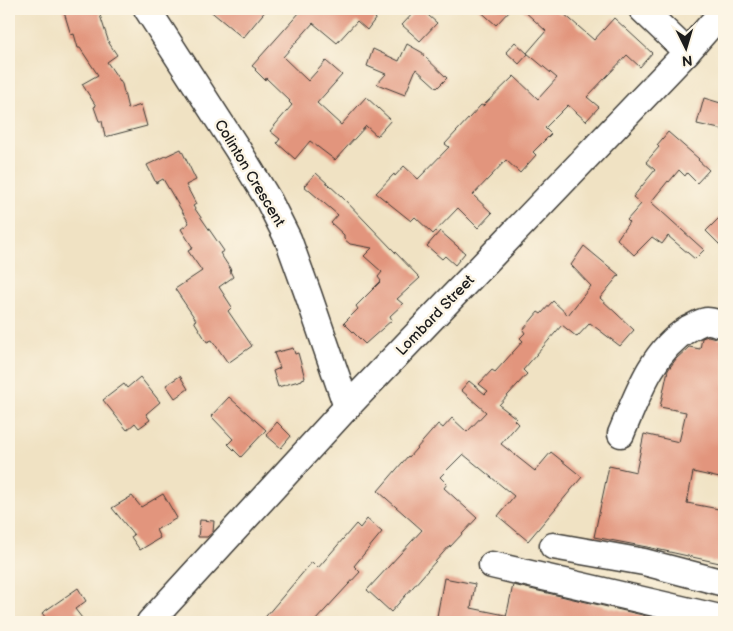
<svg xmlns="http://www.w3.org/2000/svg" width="733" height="631" font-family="'Balsamiq Sans',sans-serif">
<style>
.building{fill:#e2957d}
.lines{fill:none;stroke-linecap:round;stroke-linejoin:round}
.minor-casing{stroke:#3c3a35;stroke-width:29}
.minor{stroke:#fff;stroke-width:26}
.labels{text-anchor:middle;stroke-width:5;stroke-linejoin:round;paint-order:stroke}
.street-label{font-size:15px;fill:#1c1c1c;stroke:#fcf5e5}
</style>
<rect width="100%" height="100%" fill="#fcf5e5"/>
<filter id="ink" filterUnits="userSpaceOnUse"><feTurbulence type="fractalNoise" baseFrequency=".02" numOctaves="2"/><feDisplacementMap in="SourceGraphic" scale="10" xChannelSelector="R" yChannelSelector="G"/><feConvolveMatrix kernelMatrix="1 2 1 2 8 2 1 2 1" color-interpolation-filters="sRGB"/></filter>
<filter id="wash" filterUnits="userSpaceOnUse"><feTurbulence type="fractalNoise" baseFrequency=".0096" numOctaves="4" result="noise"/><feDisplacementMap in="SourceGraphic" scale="20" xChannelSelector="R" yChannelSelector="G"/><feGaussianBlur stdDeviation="1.12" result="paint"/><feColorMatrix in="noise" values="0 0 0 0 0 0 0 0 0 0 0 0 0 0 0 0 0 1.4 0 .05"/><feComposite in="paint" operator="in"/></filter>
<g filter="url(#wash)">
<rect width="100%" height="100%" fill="#f0e2c3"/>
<g id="blocks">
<!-- building -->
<g class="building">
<path d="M63 9H98L109 43 117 55 107 62 122 84 128 109 141 105 147 126 105 137 102 121H99L94 107 96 106 82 84 98 75 80 48H78L74 34 71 35Z"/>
<path d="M208 9H267L243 38Z"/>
<path d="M296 9H368L367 10 376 18 367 30 357 21 337 43 313 23 283 57 308 81 326 61 342 75 317 103 341 125 366 97 391 120 377 136 366 126 335 160 310 141 295 159 277 143 280 139 270 131 292 105 289 102 290 101 266 78 265 80 255 70 256 69 252 66 300 12Z"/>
<path d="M417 9H421L437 23 420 41 402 25Z"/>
<path d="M478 9H511L496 25Z"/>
<path d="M522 9H554L561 15 563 13 594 40 614 18 652 53 640 67 627 55 587 97 599 107 586 121 568 105 545 128 551 134 533 152 536 155 520 173 506 160 473 195 492 213 478 228 458 208 433 234 415 217 411 221 376 193 394 174 395 176 404 166 418 179 449 147 445 144 481 105 483 106 514 76 538 99 557 78 527 53 546 31Z"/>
<path d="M515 42 528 54 519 64 506 52Z"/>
<path d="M407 44 423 53V55L447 78 437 88 416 69 405 95 377 84 386 74 367 66 373 49 399 61Z"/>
<path d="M704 98 724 104V130L697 124Z"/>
<path d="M668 132 699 159 698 160 709 170 697 183 687 173 685 176 679 170 669 182 668 181 651 202 704 250 695 259 668 236 662 244 652 237 634 255 617 239 629 222 627 220 641 204 633 197 655 170 646 162 659 147 657 145Z"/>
<path d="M181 149 196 180 186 185 196 204 193 206 224 251 220 253 231 270 230 271 233 277 219 287 232 307 228 311 252 346 228 363 212 340 207 342 194 321 196 320 175 289 202 271 188 251 193 248 181 229 189 223 163 179 156 183 147 165Z"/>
<path d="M316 173 342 197 420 278 397 299 403 304 390 316 392 320 365 344 344 323 358 309 356 306 381 281 378 277 382 272 364 256 372 248 350 244 344 239V235L331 223 338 215 304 186Z"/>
<path d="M724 213V249L706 231Z"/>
<path d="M440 231 465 253 455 265 445 256 442 259 427 246Z"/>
<path d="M584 246 619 275 600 298 634 330 620 346 590 323 577 337 562 325 523 370 527 374 499 405 516 418 514 420 518 424 501 444 535 471 551 452 582 477 528 541 498 516 514 496 463 454 440 477 447 484 444 488 477 518 450 547V545L391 612 367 590 422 530 378 491 408 456 409 457 438 424 443 428 452 418 467 432 486 412 461 390 469 381 485 394 488 391 479 384 492 370 495 372 523 341 520 338 525 333 523 330 538 312 541 314 553 301 568 315 591 286 571 265Z"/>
<path d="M708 336 724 340V479L693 472 687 503 724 510V564L647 547 594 537 609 466 636 472 644 434 679 442 686 412 660 407 668 370 676 359 689 347 700 349 702 338Z"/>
<path d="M293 348 295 354 298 353 305 378 302 379V380L278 387 273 371 280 368 274 353Z"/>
<path d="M180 376 188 389 175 398 166 385Z"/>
<path d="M140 377 160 402 146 414 150 420 139 428 135 423 127 430 103 400 124 384 127 388Z"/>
<path d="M229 397 266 430 241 457 228 444 233 439 211 416Z"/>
<path d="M277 422 291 436 281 448 266 435Z"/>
<path d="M163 494 177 518 156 530 160 538 140 550 131 537 134 535 112 508 132 496 141 507Z"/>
<path d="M367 519 382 532 354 566 360 572 314 622H261L312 562 318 568 356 524 360 528Z"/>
<path d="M200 520 214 521 213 532 207 537H198Z"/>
<path d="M444 578 475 584 471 608 505 615V622H436Z"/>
<path d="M513 585 651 617 650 622H505Z"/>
<path d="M78 588 86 601 75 609 85 622H49L42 613Z"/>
</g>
</g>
</g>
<g filter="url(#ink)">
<use href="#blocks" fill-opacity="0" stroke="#3c3a35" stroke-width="1"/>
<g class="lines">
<defs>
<g id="minor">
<path d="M147 9 238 150 269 201 288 239 308 294 347 407"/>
<path d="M642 9 687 52"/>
<path d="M621 434C637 396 652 351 688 329 694 326 700 322 706 321 711 320 719 324 724 325"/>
<path d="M553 546 644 562 724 583"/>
<path d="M492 565 724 619"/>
<path d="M150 622 347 407 687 52 724 10"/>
</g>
</defs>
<!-- minor casing -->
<use href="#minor" class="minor-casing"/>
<!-- minor -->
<use href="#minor" class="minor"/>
</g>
</g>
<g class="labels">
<!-- street labels -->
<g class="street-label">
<text transform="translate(250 173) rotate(59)" y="5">Colinton Crescent</text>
<text transform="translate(435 315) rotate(-46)" y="5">Lombard Street</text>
</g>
</g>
<!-- margin -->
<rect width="733" height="631" fill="none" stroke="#fcf5e5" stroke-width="30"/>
<!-- north arrow -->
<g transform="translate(686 48) rotate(175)" stroke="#fcf5e5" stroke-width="4" paint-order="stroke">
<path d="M0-4L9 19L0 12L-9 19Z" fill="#1c1c1c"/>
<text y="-8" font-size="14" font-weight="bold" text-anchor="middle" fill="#1c1c1c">N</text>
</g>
</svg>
